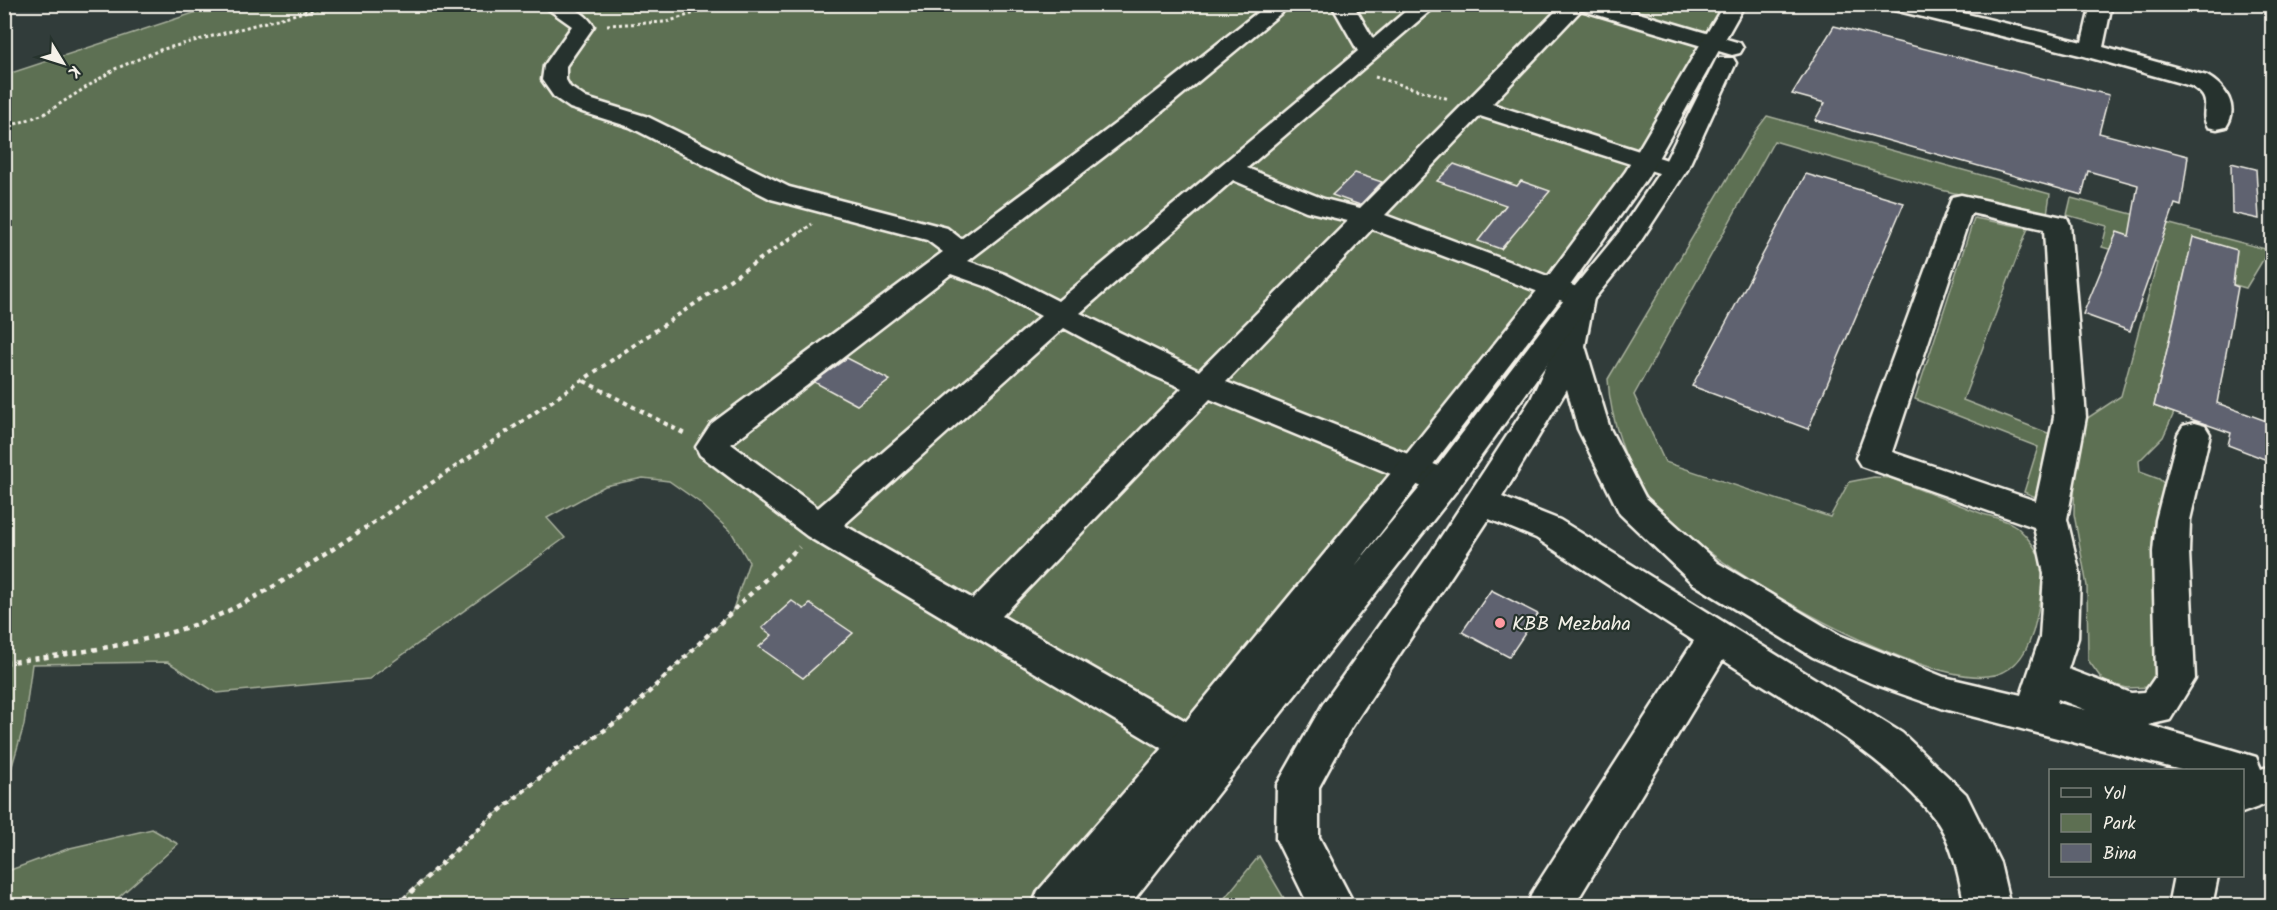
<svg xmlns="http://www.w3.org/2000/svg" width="2277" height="910" font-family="Kalam,sans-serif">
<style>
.green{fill:#5d6f52;stroke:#a8b09d;stroke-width:1.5}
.building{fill:#5e6270;stroke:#f4f1e8;stroke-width:1.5}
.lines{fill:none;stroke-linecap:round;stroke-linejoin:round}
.minor-casing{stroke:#f4f1e8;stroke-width:5}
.major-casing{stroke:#f4f1e8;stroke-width:5}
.path-far2{stroke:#f4f1e8;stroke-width:3;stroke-dasharray:3 3;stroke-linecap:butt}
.path-far1{stroke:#f4f1e8;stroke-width:4;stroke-dasharray:4.5 4.5;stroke-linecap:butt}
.path{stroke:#f4f1e8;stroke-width:4.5;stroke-dasharray:5 5;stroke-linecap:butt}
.minor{fill:#26332d;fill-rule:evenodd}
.major{fill:#26332d;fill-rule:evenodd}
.poi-dot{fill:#ff9aa2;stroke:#26332d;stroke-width:2}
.labels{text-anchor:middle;stroke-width:4.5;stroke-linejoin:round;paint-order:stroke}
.poi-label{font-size:20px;fill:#f4f1e8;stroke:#26332d;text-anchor:start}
</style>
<rect width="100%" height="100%" fill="#313c3a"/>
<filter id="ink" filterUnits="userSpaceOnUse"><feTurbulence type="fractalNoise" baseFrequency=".0167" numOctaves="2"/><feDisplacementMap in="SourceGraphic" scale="12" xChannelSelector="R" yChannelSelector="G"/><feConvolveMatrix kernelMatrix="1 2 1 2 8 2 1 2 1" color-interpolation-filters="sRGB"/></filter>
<g filter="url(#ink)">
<!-- green -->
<g class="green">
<path d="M221 4 1724 5 1607 211 1047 905H396L487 821 553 767 623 717 732 612 749 562 732 533 699 502 669 481 643 478 605 486 547 518 565 538 369 679 217 693 168 662 32 664 24 725 5 790V75Z"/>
<path d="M1767 116 2050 194 2047 214 1941 190 1774 141 1634 395 1665 462 1830 517 1849 482 1874 477 1890 478C1921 490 1952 502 1983 514 1993 517 2008 520 2017 527 2027 536 2039 551 2042 564 2045 578 2037 618 2033 632 2026 654 2014 674 1988 676 1912 684 1704 563 1654 505 1628 475 1610 418 1608 379L1755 132Z"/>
<path d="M2071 198 2269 250 2246 288 2185 271 2154 406 2174 413 2163 437 2139 461 2140 472 2159 479 2169 488 2155 526 2163 602V671L2152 687 2127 688 2104 682 2088 660 2087 586 2074 514 2075 453 2086 419 2121 396 2157 263 2102 247 2107 226 2067 215Z"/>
<path d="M1974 218 2028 228 1963 400 2058 437 2040 499 2024 492 2038 447 1915 399Z"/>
<path d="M152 829 178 844 110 905H5V872L70 848Z"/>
<path d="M1259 856 1288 905H1219Z"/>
</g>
<!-- building -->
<g class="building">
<path d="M1834 26 2109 95 2099 133 2188 156 2181 206 2175 204 2130 331 2083 314 2117 232 2129 236 2138 185 2088 171 2082 195 1815 120 1825 103 1792 94Z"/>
<path d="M2231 163 2256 169 2259 219 2232 213Z"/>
<path d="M1454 164 1517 186 1521 181 1550 191 1501 249 1478 241 1506 205 1437 181Z"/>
<path d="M1355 173 1382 182 1360 205 1332 195Z"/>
<path d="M1806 174 1904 203 1808 429 1692 386Z"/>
<path d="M2193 237 2237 250 2233 285 2238 287 2217 403 2272 423V462L2228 445 2231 433 2154 406Z"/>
<path d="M847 358 890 380 857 405 814 382Z"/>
<path d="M1491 590 1538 614 1509 657 1462 632Z"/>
<path d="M792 601 804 609 810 604 853 633 803 678 759 647 772 635 762 628Z"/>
</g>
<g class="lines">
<defs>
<g id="minor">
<path d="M541 4C564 4 580 6 594 26L566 66V80L570 87 586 98 648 117 789 187 947 228 961 239 1135 109 1268 4H1292L1153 119 968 261 1005 274 1058 301 1358 51 1334 9 1337 4H1353L1373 39 1414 4H1438L1247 168 1324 199 1360 208 1563 4H1608L1740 43 1743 48 1740 53 1732 55 1581 10 1492 104 1683 165 1687 170 1683 175 1674 178 1665 175 1480 116 1385 215 1590 292 1594 298 1585 346 1610 429 1645 497 1718 563 1839 635 1944 677 2021 695 2040 638 2044 574 2034 527 1861 466 1856 458 1952 197 1961 195 2067 218 2070 224 2086 417 2067 519 2080 574 2078 638 2068 669 2131 693 2145 692 2156 676 2153 552 2156 520 2178 434 2183 426 2194 423 2205 426 2210 434 2190 520 2189 552 2195 679 2170 720 2148 725 2256 757 2261 769 2272 766V802L2242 813V770H2181L1944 709 1871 683 1813 657 1692 583 1620 514 1578 429 1567 389 1502 497 1560 520 1902 733 1966 794 2000 863 2010 906H1965C1959 877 1953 843 1935 819 1883 752 1794 706 1723 660L1574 906H1527L1533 891 1694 641 1536 538 1489 519 1351 728 1319 787V837L1355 906H1309L1276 839 1277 785 1323 704 1431 552 1531 399 1555 346 1565 302 1372 229 1226 382 1456 473 1461 482 1456 491 1444 494 1432 491 1210 399 1002 616 1226 744 1232 757 1226 770 1212 775 1198 770 807 536 700 455 696 447 711 424 943 252 927 240 771 199 630 127 570 108 554 97 542 80 544 66 572 26ZM1233 180 1306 211 1348 221 1199 371 1080 313ZM1971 213 2044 229 2054 417 2036 501 1892 452ZM951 274 985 286 1041 316 818 508 731 444ZM1064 328 1152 375 1182 388 973 599 844 525ZM2058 699 2086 710 2057 703Z"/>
<path d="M1926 4 2082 42 2091 4H2112L2103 47 2207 76C2225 86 2240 107 2226 127L2217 129 2208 127C2197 110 2217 101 2191 86L2084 56 1894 10 1891 5Z"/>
<path d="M2174 876H2218L2212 906H2168Z"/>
</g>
<path id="major" d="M1724 4H1745L1647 178 1564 294 1355 566 1432 473 1570 292 1620 231 1661 170 1717 58H1733L1736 63 1687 170 1640 242 1590 304 1456 491 1129 906H1032L1038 891 1177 732 1401 461 1544 282 1626 171Z"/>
</defs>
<!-- minor casing -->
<use href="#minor" class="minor-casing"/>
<!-- major casing -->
<use href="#major" class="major-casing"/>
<!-- path-far2 -->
<g class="path-far2">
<path d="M607 25 666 22 724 4"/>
<path d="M1375 77 1449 99"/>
<path d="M4 128 44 114 115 69 160 50 334 4"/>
<path d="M801 232 812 224"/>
</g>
<!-- path-far1 -->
<g class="path-far1">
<path d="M584 381 687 435"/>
<path d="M364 529 803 230"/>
</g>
<!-- path -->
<g class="path">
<path d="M4 663C81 652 163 643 234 608 280 585 323 556 366 527"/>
<path d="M396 906 487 821 553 767 623 717 799 547"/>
</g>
<!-- minor -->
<use href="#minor" class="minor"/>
<!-- major -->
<use href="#major" class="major"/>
</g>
</g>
<!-- markers -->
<circle class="poi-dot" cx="1500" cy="623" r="6"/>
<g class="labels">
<!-- poi labels -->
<g class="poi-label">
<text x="1512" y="630">KBB Mezbaha</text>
</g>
</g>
<!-- margin -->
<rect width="2277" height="910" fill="none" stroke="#26332d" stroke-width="24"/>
<rect x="12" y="12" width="2253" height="886" fill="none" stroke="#f4f1e8" stroke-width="2" filter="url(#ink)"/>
<!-- legend -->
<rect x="2049" y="769" width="195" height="108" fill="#26332d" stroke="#787f78" stroke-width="1.5"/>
<rect x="2061" y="788" width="30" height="9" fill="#26332d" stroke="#787f78" stroke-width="1.5"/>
<text x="2103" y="799" font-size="18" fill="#f4f1e8">Yol</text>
<rect x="2061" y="814" width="30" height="18" fill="#5d6f52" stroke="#787f78" stroke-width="1.5"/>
<text x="2103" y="829" font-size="18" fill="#f4f1e8">Park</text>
<rect x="2061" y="844" width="30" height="18" fill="#5e6270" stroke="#787f78" stroke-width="1.5"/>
<text x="2103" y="859" font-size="18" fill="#f4f1e8">Bina</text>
<!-- north arrow -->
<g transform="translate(63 63) rotate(128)" stroke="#26332d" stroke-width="4.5" paint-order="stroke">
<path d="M0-4.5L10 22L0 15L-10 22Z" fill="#f4f1e8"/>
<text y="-9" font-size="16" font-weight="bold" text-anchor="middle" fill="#f4f1e8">K</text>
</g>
</svg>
